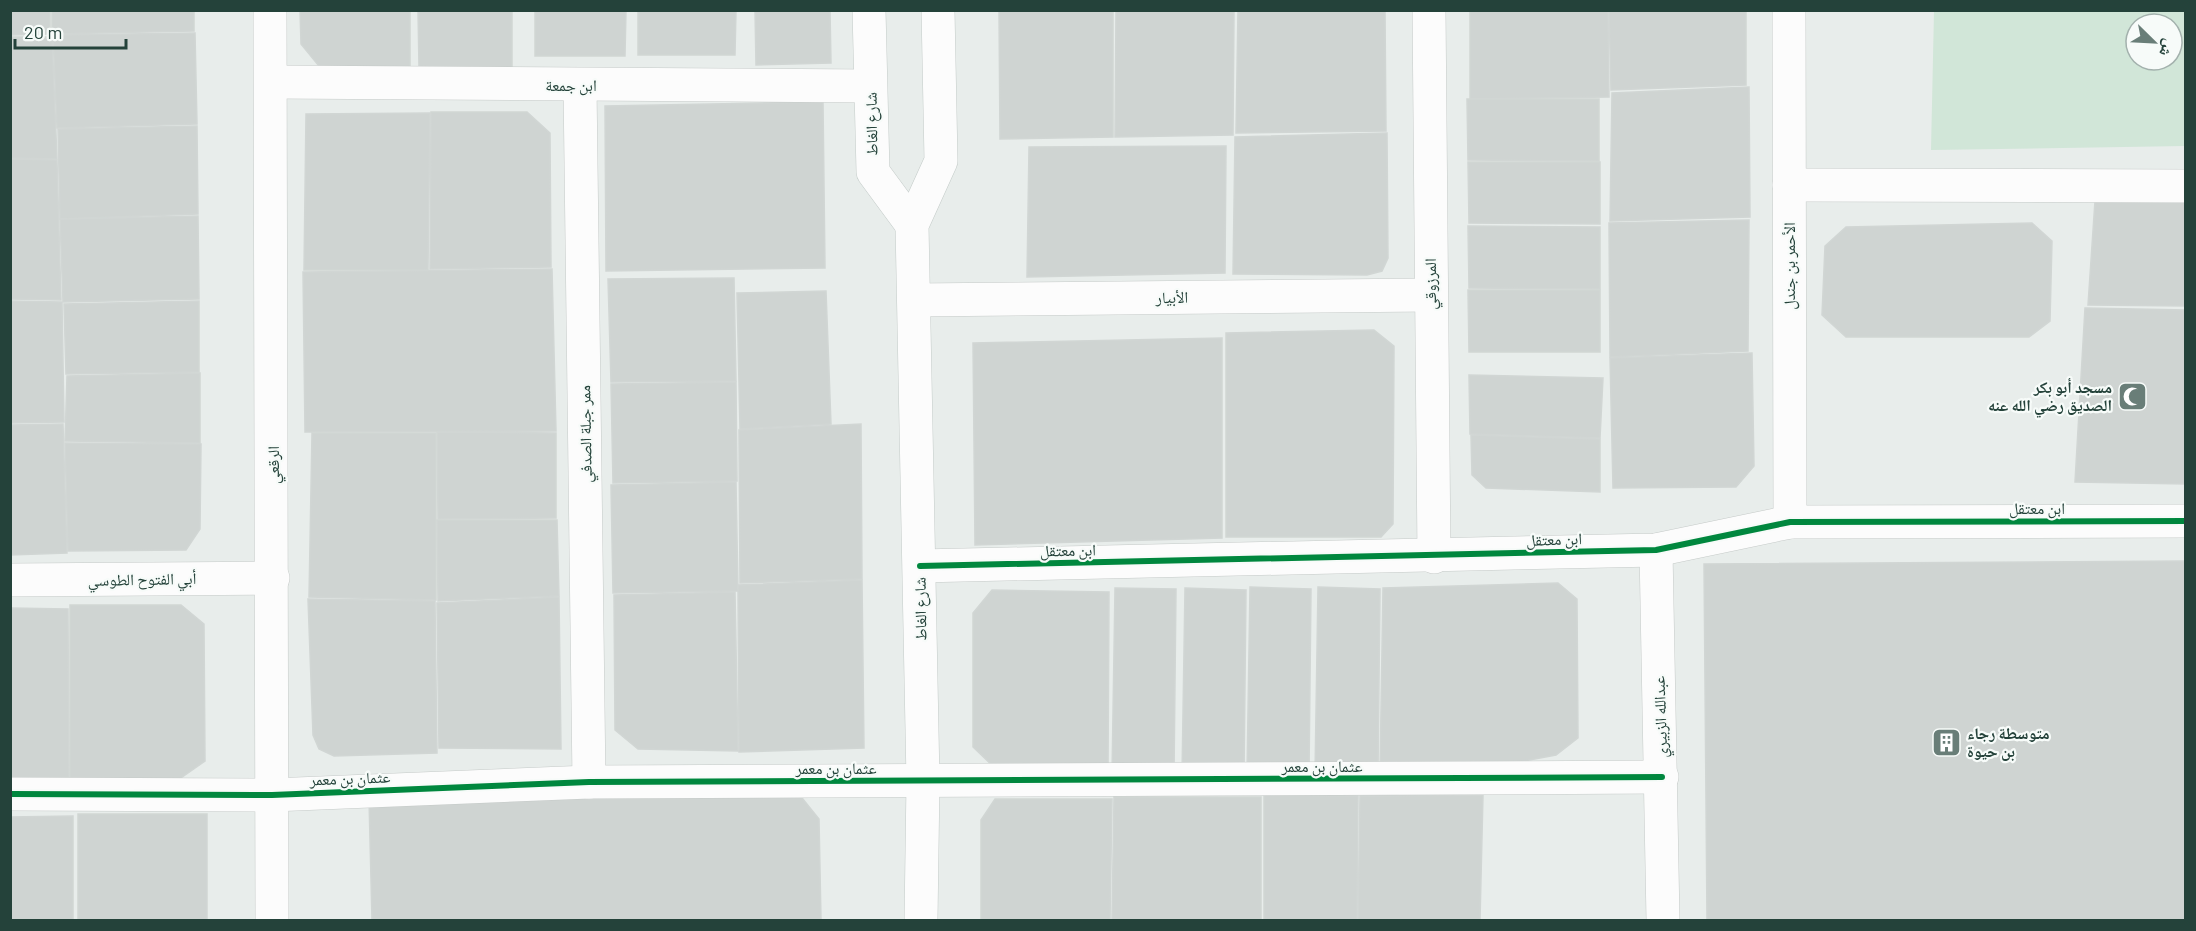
<svg xmlns="http://www.w3.org/2000/svg" width="2196" height="931" font-family="Barlow,'Noto Naskh Arabic',sans-serif">
<style>
.green{fill:#d1e6d8;fill-rule:evenodd}
.building{fill:#cfd4d2;stroke:#d1d6d4;stroke-width:1.5}
.lines{fill:none;stroke-linecap:round;stroke-linejoin:round}
.street-casing{stroke:#c5cac8;stroke-width:34}
.secondary-casing{stroke:#c3cbc8;stroke-width:34}
.street{stroke:#fcfcfc;stroke-width:33}
.secondary{stroke:#fcfcfc;stroke-width:33}
.cycleway-casing{stroke:#f7fbf9;stroke-width:10}
.cycleway{stroke:#00873e;stroke-width:6}
.labels{text-anchor:middle;stroke-width:4.5;stroke-linejoin:round;paint-order:stroke}
.street-label{font-size:16px;fill:#24423a;stroke:#f7fbf9}
.poi-label{font-size:16px;font-weight:bold;fill:#24423a;stroke:#f7fbf9;text-anchor:end}
</style>
<rect width="100%" height="100%" fill="#e8edeb"/>
<!-- green -->
<path class="green" d="M1934 11H2185V146L1931 150ZM2136 24H2172V60H2136Z"/>
<!-- building -->
<g class="building">
<path d="M10 10H50V34L10 35Z"/>
<path d="M52 10H194V31L52 34Z"/>
<path d="M300 10H410V69L319 66 301 44Z"/>
<path d="M418 10H512V69L419 67Z"/>
<path d="M535 10H626L625 56H535Z"/>
<path d="M638 10H736L735 55H638Z"/>
<path d="M755 10H830L831 63 756 65Z"/>
<path d="M999 10H1113V137L1000 139Z"/>
<path d="M1116 10H1234L1233 135 1115 137Z"/>
<path d="M1238 10H1385L1386 131 1236 133Z"/>
<path d="M1470 10H1608L1609 97 1470 99Z"/>
<path d="M1609 10H1746V85L1611 90Z"/>
<path d="M195 33 197 124 57 128 53 35Z"/>
<path d="M10 37H52L57 159 10 158Z"/>
<path d="M1749 87 1750 217 1610 221 1612 93Z"/>
<path d="M1467 99H1599V161L1468 160Z"/>
<path d="M823 102 825 268 606 271 605 106Z"/>
<path d="M431 112H527L550 133 551 267 430 269Z"/>
<path d="M430 113 428 270H304L306 114Z"/>
<path d="M197 126 198 214 60 219 58 129Z"/>
<path d="M1387 133 1388 258 1382 271 1367 275 1233 274 1235 137Z"/>
<path d="M1226 146 1225 273 1027 277 1029 147Z"/>
<path d="M10 159 57 160 61 300 10 299Z"/>
<path d="M1468 162H1600V224L1469 223Z"/>
<path d="M2095 201H2186V306L2088 305Z"/>
<path d="M198 216 199 299 63 302 60 219Z"/>
<path d="M1749 220 1748 351 1610 357 1609 223Z"/>
<path d="M2032 223 2052 241 2050 321 2029 337H1846L1822 315 1825 246 1846 227Z"/>
<path d="M1468 226 1600 227V289L1469 288Z"/>
<path d="M552 269 556 431 305 432 303 272Z"/>
<path d="M734 278 736 381 611 382 608 279Z"/>
<path d="M1468 290H1600V352H1469Z"/>
<path d="M826 291 831 424 740 429 737 293Z"/>
<path d="M10 301 62 302 64 422 10 423Z"/>
<path d="M199 301V372L66 374 64 304Z"/>
<path d="M2085 308 2186 310V484L2075 482Z"/>
<path d="M1374 330 1394 346 1393 524 1381 537H1226V333Z"/>
<path d="M1222 338V538L975 545 973 343Z"/>
<path d="M1752 353 1754 466 1736 487 1613 488 1610 358Z"/>
<path d="M200 373V443L65 441 67 376Z"/>
<path d="M1469 375 1603 378 1600 438 1470 434Z"/>
<path d="M736 382 737 481 613 483 611 384Z"/>
<path d="M63 424 67 553 10 555V425Z"/>
<path d="M861 424 862 579 740 583 739 430Z"/>
<path d="M437 432 556 433V518L438 519Z"/>
<path d="M312 433H436V600L309 597Z"/>
<path d="M1471 435 1600 439V492L1486 488 1472 475Z"/>
<path d="M65 443 201 444 200 529 186 550 68 551Z"/>
<path d="M736 482 738 591 613 593 611 485Z"/>
<path d="M437 520H557L559 596 438 601Z"/>
<path d="M2186 561V920H1707L1704 564Z"/>
<path d="M862 580 864 748 739 752 738 585Z"/>
<path d="M1558 583 1577 599 1578 738 1556 755 1492 767 1380 772 1383 588Z"/>
<path d="M1250 587 1311 589 1309 774 1247 775Z"/>
<path d="M1318 587 1380 589 1378 774 1315 775Z"/>
<path d="M1115 588 1176 589 1174 775 1112 776Z"/>
<path d="M1185 588 1246 590 1244 775 1182 776Z"/>
<path d="M992 590 1109 592 1108 772 996 769 973 747V613Z"/>
<path d="M735 592 738 751 638 749 615 730 614 595Z"/>
<path d="M559 597 561 749 439 748 437 603Z"/>
<path d="M308 599 435 601 437 753 334 756 319 749 313 735Z"/>
<path d="M70 605H181L204 624 205 761 175 782 70 784Z"/>
<path d="M10 608 68 609 69 779 10 778Z"/>
<path d="M798 793 819 819 821 920H372L369 799Z"/>
<path d="M1264 795 1358 796 1357 920H1264Z"/>
<path d="M1483 795 1480 920H1358L1360 796Z"/>
<path d="M1114 797H1261V920H1112Z"/>
<path d="M995 799H1112L1110 920H981V820Z"/>
<rect x="78" y="814" width="129" height="106"/>
<path d="M73 816V920H10V817Z"/>
</g>
<g class="lines">
<defs>
<g id="street">
<path d="M270 10 272 920"/>
<path d="M1429 10 1434 557"/>
<path d="M1789 10 1790 522"/>
<path d="M272 82 870 86"/>
<path d="M580 86 589 782"/>
<path d="M1789 185 2186 186"/>
<path d="M914 300 1430 295"/>
<path d="M1656 550 1663 920"/>
<path d="M920 566 1656 550 1790 522 2186 521"/>
<path d="M10 580 273 578"/>
<path d="M10 794 272 795 589 782 1662 777"/>
</g>
<g id="secondary">
<path d="M869 10 873 172 912 225"/>
<path d="M921 920 923 781 912 225 941 161 938 10"/>
</g>
</defs>
<!-- street casing -->
<use href="#street" class="street-casing"/>
<!-- secondary casing -->
<use href="#secondary" class="secondary-casing"/>
<!-- street -->
<use href="#street" class="street"/>
<!-- secondary -->
<use href="#secondary" class="secondary"/>
<defs>
<g id="cycleway">
<path d="M920 566 1656 550 1790 522 2186 521"/>
<path d="M10 794 272 795 589 782 1662 777"/>
</g>
</defs>
<!-- cycleway casing -->
<use href="#cycleway" class="cycleway-casing"/>
<!-- cycleway -->
<use href="#cycleway" class="cycleway"/>
</g>
<!-- icons -->
<defs>
<symbol id="mosque-square" viewBox="-11 -11 22 22"><rect x="-9" y="-9" width="18" height="18" rx="4" fill="#697e78" stroke="#f7fbf9"/><path d="M3.5-4.9A6 6 0 1 0 3.5 4.9A5 5 0 1 1 3.5-4.9Z" fill="#fff"/></symbol>
<symbol id="building-square" viewBox="-11 -11 22 22"><rect x="-9" y="-9" width="18" height="18" rx="4" fill="#697e78" stroke="#f7fbf9"/><path d="M-4-6H4V6H1V3H-1V6H-4ZM-2.5-4.3h1.7v1.8h-1.7ZM.8-4.3h1.7v1.8H.8ZM-2.5-1h1.7V.8h-1.7ZM.8-1h1.7V.8H.8Z" fill="#fff"/></symbol>
</defs>
<g fill-rule="evenodd">
<use href="#mosque-square" x="2116" y="380" width="33" height="33"/>
<use href="#building-square" x="1930" y="726" width="33" height="33"/>
</g>
<g class="labels">
<!-- street labels -->
<g class="street-label">
<text x="571" y="91">ابن جمعة</text>
<text transform="translate(871 124) rotate(-91)" y="6">شارع الغاط</text>
<text transform="translate(1789 266) rotate(-90)" y="6">الأحمر بن جندل</text>
<text transform="translate(1430 284) rotate(-90)" y="6">المرزوقي</text>
<text transform="translate(1172 297) rotate(-1)" y="6">الأبيار</text>
<text transform="translate(585 434) rotate(-91)" y="6">ممر جبلة الصدفي</text>
<text transform="translate(273 465) rotate(-90)" y="6">الرقعي</text>
<text x="2037" y="514">ابن معتقل</text>
<text transform="translate(1554 539) rotate(-2)" y="6">ابن معتقل</text>
<text transform="translate(1068 550) rotate(-1)" y="6">ابن معتقل</text>
<text transform="translate(142 579) rotate(-1)" y="6">أبي الفتوح الطوسي</text>
<text transform="translate(920 609) rotate(-91)" y="6">شارع الغاط</text>
<text transform="translate(1660 717) rotate(-92)" y="6">عبدالله الزبيري</text>
<text x="1322" y="772">عثمان بن معمر</text>
<text x="836" y="774">عثمان بن معمر</text>
<text transform="translate(350 778) rotate(-2)" y="6">عثمان بن معمر</text>
</g>
<!-- poi labels -->
<g class="poi-label">
<text x="2112" y="393">مسجد أبو بكر<tspan x="2112" dy="18">الصديق رضي الله عنه</tspan></text>
<text x="1967" y="739" text-anchor="start">متوسطة رجاء<tspan x="1967" dy="18">بن حيوة</tspan></text>
</g>
</g>
<!-- border -->
<rect width="2196" height="931" fill="none" stroke="#24423a" stroke-width="24"/>
<!-- north arrow -->
<g transform="translate(2154 42) rotate(114)"><circle r="28" fill="#f7fbf9" stroke="#a3b1ad" stroke-width="1.5"/>
<path d="M0-4.5L10 22L0 15L-10 22Z" fill="#697e78"/>
<text y="-9" font-size="16" font-weight="bold" text-anchor="middle" fill="#24423a">ش</text>
</g>
<!-- scale -->
<path d="M15 39v9h111v-9" fill="none" stroke="#24423a" stroke-width="3"/>
<text x="24" y="39" font-size="18" fill="#24423a" stroke="#f7fbf9" stroke-width="4.5" paint-order="stroke">20 m</text>
</svg>
